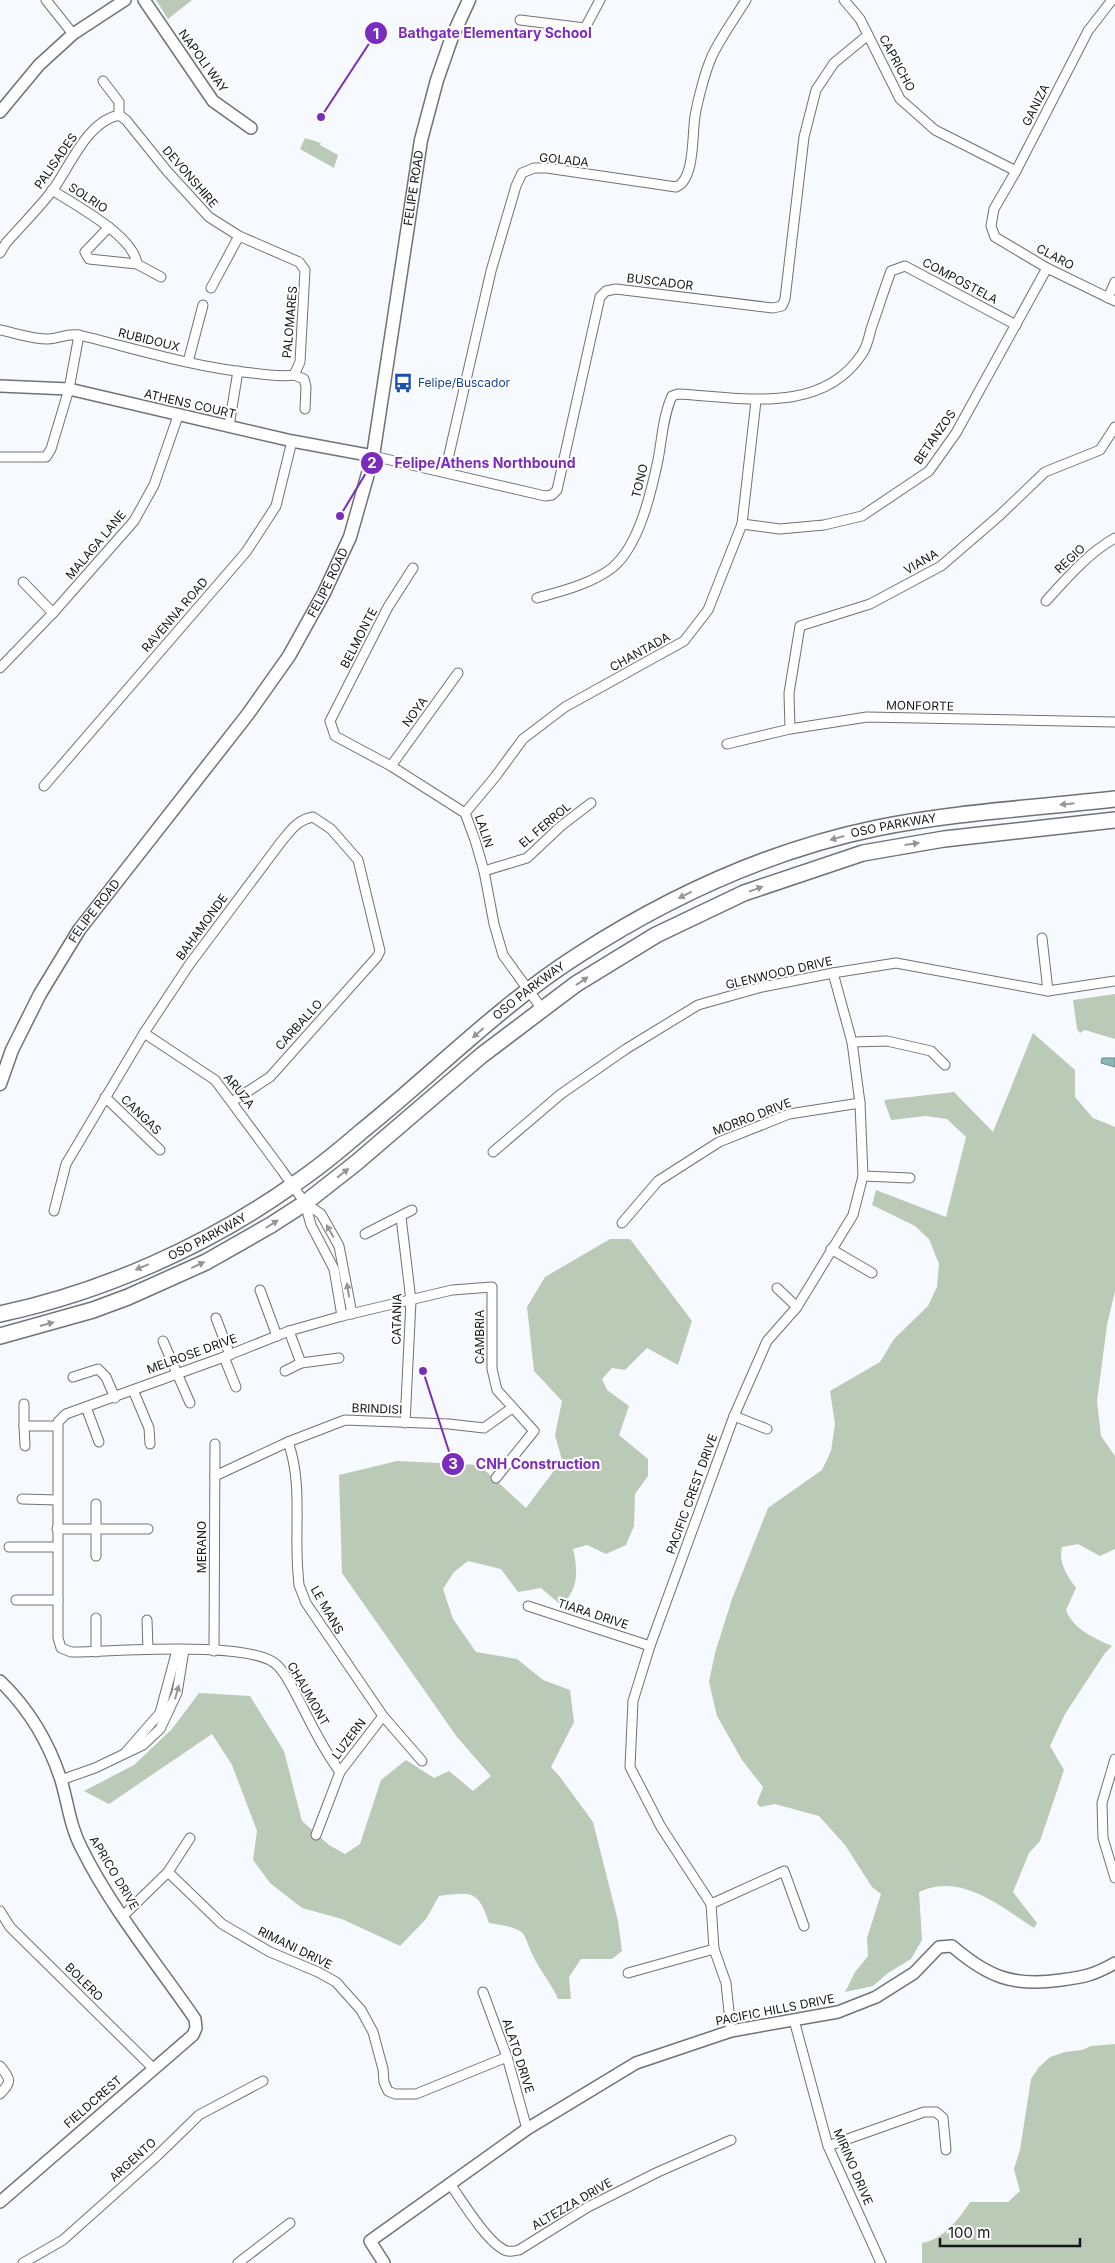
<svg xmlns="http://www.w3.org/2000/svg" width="1115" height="2263" font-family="Inter,sans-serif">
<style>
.green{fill:#bbcab7}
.water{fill:#8bb8b8;stroke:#688788}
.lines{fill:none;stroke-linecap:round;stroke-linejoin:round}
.minor-casing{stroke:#707276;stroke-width:11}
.tertiary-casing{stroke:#707276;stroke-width:14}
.secondary-casing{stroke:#707276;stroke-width:15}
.primary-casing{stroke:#707276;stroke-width:18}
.minor{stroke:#fff;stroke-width:9}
.tertiary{stroke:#fff;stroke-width:11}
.secondary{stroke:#fff;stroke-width:12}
.primary{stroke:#fff;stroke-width:15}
.oneway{fill:#969697}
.labels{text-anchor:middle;stroke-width:4;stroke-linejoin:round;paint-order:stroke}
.street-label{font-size:12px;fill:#151617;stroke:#fff}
.transit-label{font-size:12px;fill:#164399;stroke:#fff;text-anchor:start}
.leader{fill:none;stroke:#7b2cbf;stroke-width:2}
.callout-dot{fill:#7b2cbf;stroke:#fff;stroke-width:2}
.mark-label{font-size:15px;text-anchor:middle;font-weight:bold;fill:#fff}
.callout-label{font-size:14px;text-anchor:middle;font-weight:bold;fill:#7b2cbf;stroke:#fff;stroke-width:4;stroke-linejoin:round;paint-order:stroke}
</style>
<rect width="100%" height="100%" fill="#f6f9fd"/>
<!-- green -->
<g class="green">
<path d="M156 0H192L168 19Z"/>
<path d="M305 138 321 143 320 145 338 155 334 168 300 149Z"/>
<path d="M1115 994V1039L1085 1030 1080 1033 1077 1029 1073 1000Z"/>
<path d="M1033 1033 1075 1070V1097L1093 1118 1115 1127V1291L1107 1325 1097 1401 1101 1436 1115 1456V1549L1100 1556 1078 1544 1062 1547C1058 1563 1067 1575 1076 1588L1066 1610C1073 1629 1094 1638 1112 1646L1105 1653 1065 1714 1050 1746 1064 1770 1040 1841 1029 1853 1013 1892 1037 1923 1034 1928C1000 1906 961 1872 919 1892L922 1940 911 1959 888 1973 873 1986 845 1992 855 1972 868 1956 867 1938 881 1894 872 1887 845 1845 819 1816 775 1804 760 1807 757 1803 763 1787 742 1760 717 1716 709 1682 715 1653 732 1599 768 1508 822 1470 831 1451 835 1424 830 1391 880 1362 894 1339 928 1306 937 1287 939 1264 929 1239 915 1226 872 1205 876 1190 946 1217 966 1137 947 1119 926 1116 891 1120 884 1100 954 1092 993 1132Z"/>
<path d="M610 1239H630L692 1321 678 1365 647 1348 625 1370 612 1368 602 1379 607 1390 629 1406 619 1435 648 1459V1476L635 1494 634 1526 626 1545 606 1554 587 1545 573 1549C578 1570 579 1590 561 1605L541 1588 518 1592 501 1569 468 1561 454 1572 443 1589 453 1619 476 1652 517 1659 543 1680 570 1690 574 1722 551 1767 560 1777 593 1822 618 1921 622 1951 612 1959H581L569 1977 571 1999H558C553 1987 545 1977 538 1965 519 1933 535 1930 489 1923 478 1890 472 1892 439 1896L426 1919 400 1946 342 1919 302 1908 270 1883 253 1860 257 1831 232 1765 212 1734 109 1804 84 1791 134 1765 172 1729 199 1693 250 1696 284 1751 302 1821 329 1845 345 1854 360 1844 381 1780 406 1760 434 1778 449 1771 473 1791 491 1776 457 1737 342 1573 339 1475 397 1461 479 1465 526 1508 562 1460 555 1435 562 1401 534 1371 527 1307 545 1277Z"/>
<path d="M1115 2044V2263H922V2243C944 2239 958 2220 970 2202H1008L1020 2191 1014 2169 1020 2150 1031 2079 1039 2067 1050 2057 1065 2052 1082 2050 1091 2046Z"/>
</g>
<!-- water -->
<path class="water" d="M1102 1058H1115V1067L1101 1063Z"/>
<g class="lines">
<defs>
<g id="minor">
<path d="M46 0 73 34"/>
<path d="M844 0 860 19 900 99 935 130 1016 171"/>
<path d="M1112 0 1088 31 1016 171 994 209 991 226 995 237 1047 268 1115 301"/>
<path d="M520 20 585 28 600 0"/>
<path d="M103 81 119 102V115"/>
<path d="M119 115 126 120 167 171 209 217 239 236 299 262 305 270 300 362 294 375"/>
<path d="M52 190C75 205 134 236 137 264"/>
<path d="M109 227 85 252 89 259 137 264 161 277"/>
<path d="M0 253 6 243C21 226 38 209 52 191 70 167 86 122 119 115"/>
<path d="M211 288 239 236"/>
<path d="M1108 298 1115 282"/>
<path d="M0 330C15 333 32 339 48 339 60 339 65 333 79 335 136 349 193 367 252 373 266 375 280 377 294 375"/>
<path d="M188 362 203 305"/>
<path d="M294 375 304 379 306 387 305 409"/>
<path d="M229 426 238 371"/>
<path d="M373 456 545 496 552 495 557 490 600 297 606 291 616 289 773 308 782 306 785 299 804 137 816 90 834 63 868 35"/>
<path d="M0 457H46L51 449 69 389 79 335"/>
<path d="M445 472 491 271 516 186 522 173 534 168H547L676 187C695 180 692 135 695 116 698 99 705 72 712 56 721 37 735 18 746 0"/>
<path d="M742 524 780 529 824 525 862 516 929 471 956 433 1047 268"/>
<path d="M413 568 388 607 330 721 335 736 391 766 465 813 475 840 484 871 494 924 503 955 542 1009"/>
<path d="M23 582 53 613"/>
<path d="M537 598C562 591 591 584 612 568 639 546 651 493 658 460 662 439 663 416 672 396L678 394C740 397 821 416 862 354 867 347 869 337 871 329 878 309 884 290 891 271L905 266 1016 325"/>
<path d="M1046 601C1066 579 1088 553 1115 538"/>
<path d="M0 668 53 613 134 521 154 485 178 416"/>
<path d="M790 729 789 693 800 626 870 604 941 566 999 516 1045 472 1100 450 1115 427"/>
<path d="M727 744 790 729 867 717 1115 722"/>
<path d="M391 766 458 673"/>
<path d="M44 786 246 552 276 506 292 441"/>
<path d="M465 813 495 777 523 739 565 707 684 641 708 610 742 524 756 401"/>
<path d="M484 871 527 858 561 826 591 803"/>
<path d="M1042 938 1048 991"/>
<path d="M144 1033 215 1080 281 1169 305 1203 311 1225 334 1269 342 1316"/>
<path d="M852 1042 887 1041 931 1051 945 1065"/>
<path d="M105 1097 160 1150"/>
<path d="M493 1152 561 1094 626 1049 698 1005 762 987 833 973 896 963 1048 991 1115 981"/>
<path d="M863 1176 910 1178"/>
<path d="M305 1203 321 1214 339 1246 352 1314"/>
<path d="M54 1211 66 1164 144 1033 189 965 281 842C291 830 297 820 313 817L331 829 358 860 380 951 377 957 270 1077 233 1101"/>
<path d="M401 1217 411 1301 405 1423"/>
<path d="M622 1223 658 1181 719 1142 789 1114 860 1103"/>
<path d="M365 1234 412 1210"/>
<path d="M831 1249 872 1273"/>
<path d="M777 1288 797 1307"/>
<path d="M260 1290 277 1336"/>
<path d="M216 1318 230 1355"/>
<path d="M289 1331 301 1363 339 1358"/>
<path d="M163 1341 190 1403"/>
<path d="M224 1357 236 1387"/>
<path d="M285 1371 301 1363"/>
<path d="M73 1377 98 1369 106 1377 115 1398"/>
<path d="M133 1390 149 1428 150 1444"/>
<path d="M24 1404V1426"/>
<path d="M86 1407 99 1442"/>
<path d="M734 1416 767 1429"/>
<path d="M288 1442C303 1483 294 1530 298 1573L299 1585 306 1603 383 1716 422 1761"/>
<path d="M25 1446 24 1426H57"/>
<path d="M215 1476 288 1442 345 1420 449 1424 484 1428 512 1408"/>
<path d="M22 1499 57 1500"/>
<path d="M96 1504V1556"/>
<path d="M57 1529H148"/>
<path d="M9 1547H57"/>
<path d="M16 1600H58"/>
<path d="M528 1606 650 1646"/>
<path d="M96 1618V1652"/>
<path d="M147 1620 148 1649"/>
<path d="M214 1651 215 1444"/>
<path d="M126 1752 160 1713 177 1650"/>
<path d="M1115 1759 1102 1803 1103 1838 1115 1878"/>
<path d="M340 1772C324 1750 312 1726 300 1702 293 1690 288 1676 278 1666 254 1639 110 1652 71 1652L61 1648 58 1638V1422L66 1414 224 1357 289 1331 342 1316 452 1290 492 1287V1369L497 1390 534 1431 496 1478"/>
<path d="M61 1780 95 1768 143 1745 160 1729 177 1693 184 1650"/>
<path d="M316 1835 340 1772 383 1716"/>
<path d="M168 1872 222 1924 270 1952 318 1972 336 1982 361 2010 373 2032 383 2069 384 2082 388 2091 395 2094H416L507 2057"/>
<path d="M711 1904 784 1871 804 1926"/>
<path d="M0 1911 10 1927 153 2068"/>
<path d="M123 1916 168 1872 190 1838"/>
<path d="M628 1973 714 1949"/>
<path d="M483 1992 507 2057 527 2129"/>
<path d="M794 2020 828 2146 881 2263"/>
<path d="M731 2031 726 1983 714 1949 711 1904 661 1827 630 1767 633 1701 650 1646 734 1416 767 1341 797 1307 853 1215 863 1176 860 1103 852 1042 833 973"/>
<path d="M0 2066C11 2080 12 2081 0 2094"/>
<path d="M828 2146 924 2112H936L943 2118 946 2150"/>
<path d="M450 2184C461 2199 489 2246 507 2251 511 2252 515 2251 519 2250L588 2207 658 2172 731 2140"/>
<path d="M23 2263 63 2240 157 2156 199 2115 263 2081"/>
<path d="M238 2263 290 2223"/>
</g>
<g id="tertiary">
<path d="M144 0 213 101 251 128"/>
<path d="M0 112 39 65 73 34 125 0"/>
<path d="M0 386 69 389 292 441 373 456"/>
<path d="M0 1681C28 1708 49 1743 61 1780 68 1803 70 1827 82 1849 111 1908 158 1965 195 2019L196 2028 193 2035 0 2202"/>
<path d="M384 2263 370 2241 527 2129 636 2063 731 2031 838 2012 876 1997 914 1973 939 1947 952 1946C988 1977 1013 1987 1061 1980 1084 1977 1094 1975 1115 1963"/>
</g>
<g id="secondary">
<path id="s1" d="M0 1084 12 1050 40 994 79 930 248 714 289 656 324 593 350 537 373 456 421 140 437 80 452 37 469 0"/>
</g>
<g id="primary">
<path id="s2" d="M0 1314C103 1292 207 1246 293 1185 317 1169 340 1150 362 1131 434 1073 499 1006 577 956 668 897 771 850 877 828 955 812 1036 808 1115 799"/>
<path d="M0 1336 93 1310 128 1297 206 1262 271 1225 305 1203 356 1163 482 1055 576 984 656 935 744 893 863 853 944 839 1115 820"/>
</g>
</defs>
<!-- minor casing -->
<use href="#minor" class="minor-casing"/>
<!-- tertiary casing -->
<use href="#tertiary" class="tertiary-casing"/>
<!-- secondary casing -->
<use href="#secondary" class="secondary-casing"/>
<!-- primary casing -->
<use href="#primary" class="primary-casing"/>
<!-- minor -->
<use href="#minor" class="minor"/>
<!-- tertiary -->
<use href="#tertiary" class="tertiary"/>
<!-- secondary -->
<use href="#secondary" class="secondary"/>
<!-- primary -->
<use href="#primary" class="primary"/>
</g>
<!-- one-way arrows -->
<defs><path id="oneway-solid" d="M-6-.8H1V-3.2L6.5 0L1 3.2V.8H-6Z" transform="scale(1.25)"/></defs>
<g class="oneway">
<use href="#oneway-solid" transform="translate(1067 804) rotate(174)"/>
<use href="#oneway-solid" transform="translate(837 838) rotate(164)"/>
<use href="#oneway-solid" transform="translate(912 844) rotate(-8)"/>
<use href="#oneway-solid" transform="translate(756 889) rotate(-20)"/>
<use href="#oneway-solid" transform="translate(685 895) rotate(153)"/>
<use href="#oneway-solid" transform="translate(582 981) rotate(-34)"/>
<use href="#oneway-solid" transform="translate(478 1033) rotate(139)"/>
<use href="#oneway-solid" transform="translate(343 1173) rotate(-38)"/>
<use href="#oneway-solid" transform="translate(272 1224) rotate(-32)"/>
<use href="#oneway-solid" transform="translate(330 1231) rotate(-120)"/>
<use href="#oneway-solid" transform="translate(198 1265) rotate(-25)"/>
<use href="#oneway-solid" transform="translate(142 1267) rotate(157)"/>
<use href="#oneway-solid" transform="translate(348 1290) rotate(-99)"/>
<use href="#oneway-solid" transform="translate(47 1324) rotate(-15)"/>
<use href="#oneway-solid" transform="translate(177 1692) rotate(-74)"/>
</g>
<!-- icons -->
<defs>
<symbol id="bus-bare" viewBox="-9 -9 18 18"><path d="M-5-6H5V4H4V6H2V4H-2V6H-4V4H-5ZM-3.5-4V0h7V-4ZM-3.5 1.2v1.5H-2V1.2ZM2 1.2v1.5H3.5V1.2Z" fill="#1a4fb4" stroke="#fff" stroke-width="2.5" paint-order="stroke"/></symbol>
</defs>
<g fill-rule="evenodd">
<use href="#bus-bare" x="389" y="369" width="28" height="28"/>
</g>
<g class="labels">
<!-- street labels -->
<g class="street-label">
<text transform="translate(203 61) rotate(54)" y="4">NAPOLI WAY</text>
<text transform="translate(897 63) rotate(62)" y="4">CAPRICHO</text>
<text transform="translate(1036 105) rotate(-63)" y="4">GANIZA</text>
<text transform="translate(564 160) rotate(6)" y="4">GOLADA</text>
<text transform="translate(56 161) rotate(-55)" y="4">PALISADES</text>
<text transform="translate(190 177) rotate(49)" y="4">DEVONSHIRE</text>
<text dy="4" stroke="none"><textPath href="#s1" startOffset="1008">FELIPE ROAD</textPath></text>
<text transform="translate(88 198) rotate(33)" y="4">SOLRIO</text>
<text transform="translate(1055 257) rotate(28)" y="4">CLARO</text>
<text transform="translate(960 281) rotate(28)" y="4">COMPOSTELA</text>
<text transform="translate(660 282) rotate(7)" y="4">BUSCADOR</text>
<text transform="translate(290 322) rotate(-85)" y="4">PALOMARES</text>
<text transform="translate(149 340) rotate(14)" y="4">RUBIDOUX</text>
<text transform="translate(190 404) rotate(13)" y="4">ATHENS COURT</text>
<text transform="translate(935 437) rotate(-55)" y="4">BETANZOS</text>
<text transform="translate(640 481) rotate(-76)" y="4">TONO</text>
<text transform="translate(96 545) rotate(-50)" y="4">MALAGA LANE</text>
<text transform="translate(1070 559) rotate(-43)" y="4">REGIO</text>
<text transform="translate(921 562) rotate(-30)" y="4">VIANA</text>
<text dy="4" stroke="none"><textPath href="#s1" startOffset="602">FELIPE ROAD</textPath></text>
<text transform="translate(175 615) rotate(-49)" y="4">RAVENNA ROAD</text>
<text transform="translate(359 638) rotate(-63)" y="4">BELMONTE</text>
<text transform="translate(640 652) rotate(-29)" y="4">CHANTADA</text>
<text transform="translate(920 706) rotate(1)" y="4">MONFORTE</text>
<text transform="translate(415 712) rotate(-54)" y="4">NOYA</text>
<text transform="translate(545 825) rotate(-40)" y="4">EL FERROL</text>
<text dy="4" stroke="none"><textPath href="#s2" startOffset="1032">OSO PARKWAY</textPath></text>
<text transform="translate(484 831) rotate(71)" y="4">LALIN</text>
<text dy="4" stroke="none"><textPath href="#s1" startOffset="198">FELIPE ROAD</textPath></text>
<text transform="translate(202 927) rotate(-54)" y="4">BAHAMONDE</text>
<text transform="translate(779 973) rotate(-13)" y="4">GLENWOOD DRIVE</text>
<text dy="4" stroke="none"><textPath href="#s2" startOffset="628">OSO PARKWAY</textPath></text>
<text transform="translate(299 1025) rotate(-48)" y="4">CARBALLO</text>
<text transform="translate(239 1091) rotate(51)" y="4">ARUZA</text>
<text transform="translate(141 1115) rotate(44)" y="4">CANGAS</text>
<text transform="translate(752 1117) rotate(-21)" y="4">MORRO DRIVE</text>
<text dy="4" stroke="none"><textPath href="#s2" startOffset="222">OSO PARKWAY</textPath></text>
<text transform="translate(397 1319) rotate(-89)" y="4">CATANIA</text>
<text transform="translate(480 1337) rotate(-90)" y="4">CAMBRIA</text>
<text transform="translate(192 1354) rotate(-20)" y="4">MELROSE DRIVE</text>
<text transform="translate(377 1409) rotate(2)" y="4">BRINDISI</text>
<text transform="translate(692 1494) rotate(-70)" y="4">PACIFIC CREST DRIVE</text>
<text transform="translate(202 1547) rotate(-90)" y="4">MERANO</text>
<text transform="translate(327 1610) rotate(60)" y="4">LE MANS</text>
<text transform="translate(593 1614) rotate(18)" y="4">TIARA DRIVE</text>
<text transform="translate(308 1694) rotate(60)" y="4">CHAUMONT</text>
<text transform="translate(349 1739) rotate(-53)" y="4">LUZERN</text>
<text transform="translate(114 1873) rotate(59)" y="4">APRICO DRIVE</text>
<text transform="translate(295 1948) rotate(26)" y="4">RIMANI DRIVE</text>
<text transform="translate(84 1982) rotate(45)" y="4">BOLERO</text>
<text transform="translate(775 2010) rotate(-11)" y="4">PACIFIC HILLS DRIVE</text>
<text transform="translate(518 2056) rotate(72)" y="4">ALATO DRIVE</text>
<text transform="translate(93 2102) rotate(-41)" y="4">FIELDCREST</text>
<text transform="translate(133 2160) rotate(-42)" y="4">ARGENTO</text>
<text transform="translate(853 2167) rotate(67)" y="4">MIRINO DRIVE</text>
<text transform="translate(572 2204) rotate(-30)" y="4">ALTEZZA DRIVE</text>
</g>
<!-- transit labels -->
<g class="transit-label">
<text x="418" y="387">Felipe/Buscador</text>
</g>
</g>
<!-- callouts -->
<path class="leader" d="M321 117L376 33M340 516L372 463M423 1371L453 1464"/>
<g class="callout-dot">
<circle cx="321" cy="117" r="5"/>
<circle cx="340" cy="516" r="5"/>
<circle cx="423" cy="1371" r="5"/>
<circle cx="376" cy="33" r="12"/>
<circle cx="372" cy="463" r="12"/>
<circle cx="453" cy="1464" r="12"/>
</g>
<g class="mark-label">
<text x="376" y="39">1</text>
<text x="372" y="468">2</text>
<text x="453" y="1469">3</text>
</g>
<g class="callout-label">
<text x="495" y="38">Bathgate Elementary School</text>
<text x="485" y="468">Felipe/Athens Northbound</text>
<text x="538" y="1469">CNH Construction</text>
</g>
<!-- scale -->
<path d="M940 2238v8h140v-8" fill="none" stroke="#151617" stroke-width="2.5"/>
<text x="948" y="2238" font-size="15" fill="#151617" stroke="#ffffff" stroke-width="4" paint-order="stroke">100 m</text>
</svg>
